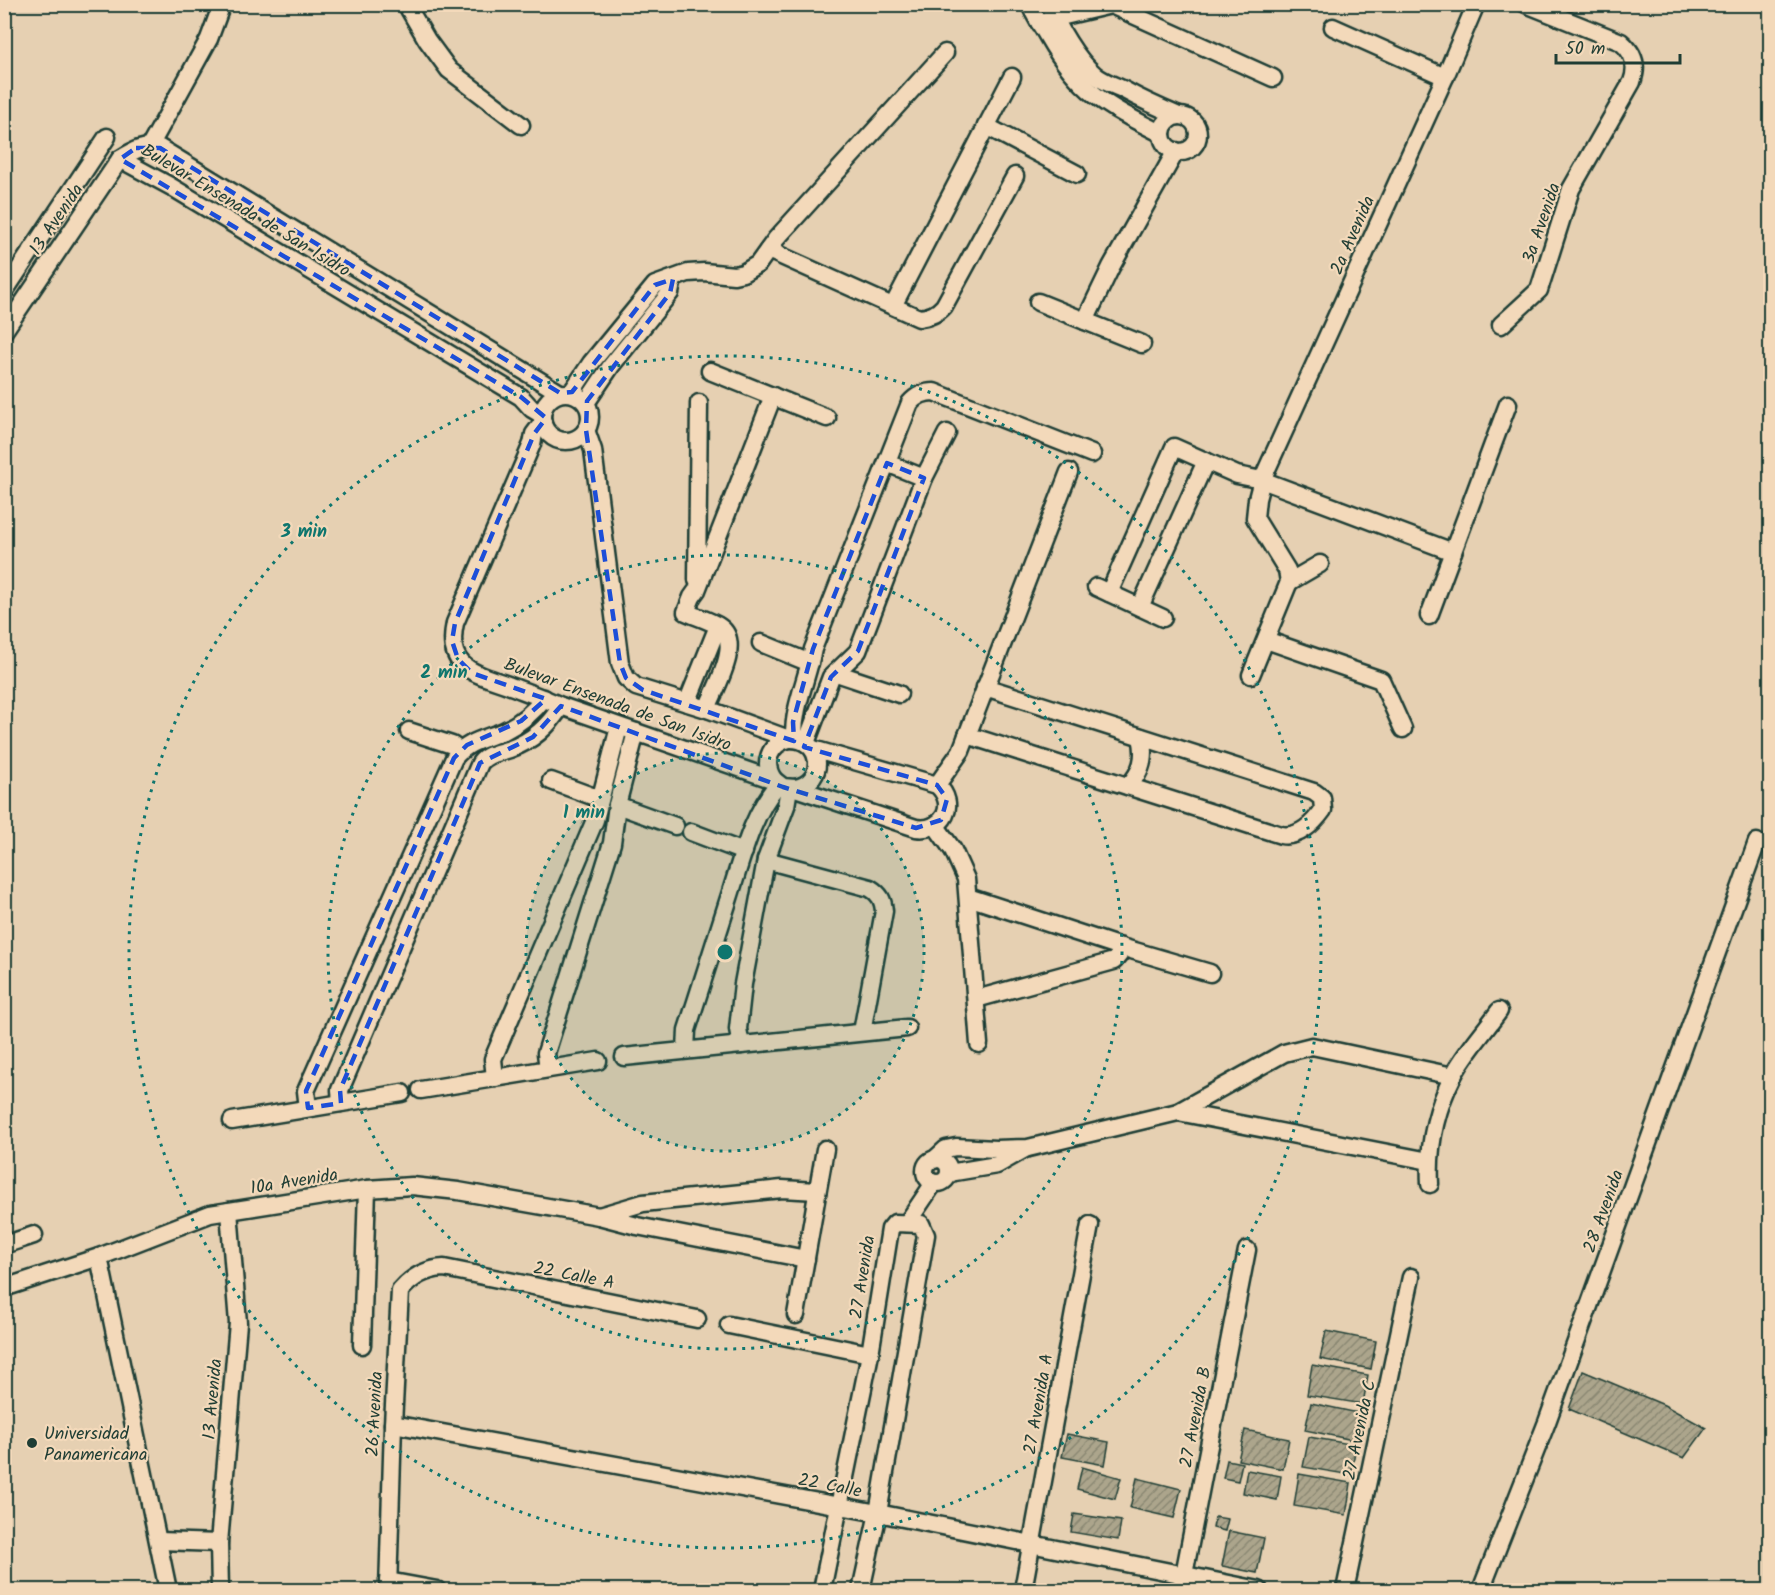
<svg xmlns="http://www.w3.org/2000/svg" width="1775" height="1595" font-family="Kalam,sans-serif">
<style>
.building{fill:url(#building-hatch);stroke:#1f3d34;stroke-width:1.5}
.lines{fill:none;stroke-linecap:round;stroke-linejoin:round}
.street-casing{stroke:#1f3d34;stroke-width:21}
.street{stroke:#f3d9ba;stroke-width:16}
.marked{fill:none;stroke:#1d4ed8;stroke-width:4.5;stroke-dasharray:12 8;stroke-linejoin:round}
.ring{fill:none;stroke:#0f766e;stroke-width:3;stroke-dasharray:3 6}
.poi-dot{fill:#1f3d34;stroke:#f3d9ba;stroke-width:2}
.labels{text-anchor:middle;stroke-width:4.5;stroke-linejoin:round;paint-order:stroke}
.street-label{font-size:18px;fill:#1f3d34;stroke:#f3d9ba}
.poi-label{font-size:18px;fill:#1f3d34;stroke:#f3d9ba;text-anchor:start}
.centre{fill:#0f766e;stroke:#f3d9ba;stroke-width:3}
.ring-label{font-size:18px;text-anchor:middle;font-weight:bold;fill:#0f766e;stroke:#f3d9ba;stroke-width:4.5;stroke-linejoin:round;paint-order:stroke}
</style>
<defs>
<pattern id="building-hatch" width="6" height="6" patternUnits="userSpaceOnUse" patternTransform="scale(1.5)"><rect width="6" height="6" fill="#aca58c"/><path d="M-1 1l2-2M0 6l6-6M5 7l2-2" fill="none" stroke="#8b8873"/></pattern>
</defs>
<rect width="100%" height="100%" fill="#e6d0b2"/>
<filter id="ink" filterUnits="userSpaceOnUse"><feTurbulence type="fractalNoise" baseFrequency=".0167" numOctaves="2"/><feDisplacementMap in="SourceGraphic" scale="12" xChannelSelector="R" yChannelSelector="G"/><feConvolveMatrix kernelMatrix="1 2 1 2 8 2 1 2 1" color-interpolation-filters="sRGB"/></filter>
<g filter="url(#ink)">
<!-- building -->
<g class="building">
<path d="M1326 1331 1376 1341 1371 1369 1320 1359Z"/>
<path d="M1312 1365 1368 1375 1363 1404 1307 1395Z"/>
<path d="M1583 1371 1664 1405 1706 1428 1684 1458 1569 1409Z"/>
<path d="M1311 1403 1363 1414 1358 1441 1305 1430Z"/>
<path d="M1245 1430 1289 1439 1283 1469 1238 1460Z"/>
<path d="M1067 1434 1109 1442 1105 1465 1062 1457Z"/>
<path d="M1309 1437 1356 1445 1351 1475 1303 1467Z"/>
<path d="M1227 1460 1242 1463 1238 1481 1223 1478Z"/>
<path d="M1082 1467 1121 1478 1115 1499 1077 1489Z"/>
<path d="M1247 1470 1281 1476 1277 1500 1243 1493Z"/>
<path d="M1299 1474 1351 1483 1346 1515 1294 1506Z"/>
<path d="M1137 1478 1181 1489 1174 1518 1130 1508Z"/>
<path d="M1074 1514 1121 1521 1118 1540 1071 1532Z"/>
<path d="M1215 1517 1228 1519 1225 1531 1213 1528Z"/>
<path d="M1229 1531 1264 1538 1257 1573 1222 1566Z"/>
</g>
<g class="lines">
<defs>
<g id="street">
<path d="M406 4 427 40 449 70 521 125"/>
<path d="M1030 4C1034 16 1042 26 1048 37 1080 93 1107 106 1162 134"/>
<path d="M1049 4C1057 26 1077 60 1095 75 1103 82 1114 85 1124 90 1142 100 1160 108 1179 116"/>
<path d="M1039 22 1111 5 1273 78"/>
<path d="M1333 27 1445 77"/>
<circle cx="1180" cy="134" r="18"/>
<path d="M986 126 1077 174"/>
<path d="M150 146 209 39 222 4"/>
<path d="M120 159 170 186 521 397 532 409 542 415"/>
<path d="M768 250 919 318C930 317 937 314 944 306L1015 176"/>
<path d="M4 292 107 137"/>
<path d="M1038 302 1142 344"/>
<path d="M893 306 1012 77"/>
<path d="M1085 321 1111 267 1176 151"/>
<path d="M1501 325 1539 290 1571 189 1632 82C1638 66 1634 53 1621 42L1526 4"/>
<path d="M4 331 120 159C134 150 143 145 160 148L560 393"/>
<path d="M710 371 827 418"/>
<circle cx="566" cy="417" r="24"/>
<path d="M571 393 591 363 655 285 688 273 704 272 734 275 743 273 758 264 776 239 945 53"/>
<path d="M586 403 611 366 670 293 673 279"/>
<path d="M543 422 534 434 532 444 455 623C445 668 474 673 508 685 526 692 544 698 561 706L774 780 783 787 795 788 916 828C944 832 958 804 937 785L813 749"/>
<path d="M586 430 593 450 620 663 626 678 636 687 707 709 789 739C822 737 828 782 795 788"/>
<path d="M887 463 924 478"/>
<path d="M697 580 699 403"/>
<path d="M1289 582 1320 564"/>
<path d="M1096 587 1163 618"/>
<path d="M1109 593 1174 447 1237 475 1262 480 1453 552"/>
<path d="M1140 607 1206 461"/>
<path d="M1429 616 1508 404"/>
<path d="M1266 640 1381 680 1403 729"/>
<path d="M761 643 810 663"/>
<path d="M836 673 899 694"/>
<path d="M1251 675 1289 582 1287 570 1255 518 1257 499 1262 480 1445 77 1476 4"/>
<path d="M687 703 718 626"/>
<path d="M707 709C714 690 743 643 720 627 711 621 697 617 686 612L692 597 697 590 773 396"/>
<path d="M409 731 452 745 460 751"/>
<path d="M967 735 1281 835C1298 838 1313 824 1323 810L1322 798 1314 792 985 687"/>
<path d="M794 739C793 707 807 680 813 649L910 403C917 395 924 392 934 392L1092 454"/>
<path d="M806 743 831 677 858 651 924 478 947 433"/>
<path d="M774 780C762 764 769 744 789 739"/>
<path d="M551 781 600 799"/>
<path d="M937 785 961 751 1069 472"/>
<path d="M1128 786C1142 772 1146 757 1141 737"/>
<path d="M617 805 675 826"/>
<path d="M935 825 953 850 966 879 979 1044"/>
<path d="M691 832 744 852"/>
<path d="M766 860 870 888C880 894 883 900 884 911L862 1032"/>
<path d="M968 897 1121 947 1210 973"/>
<path d="M976 999 1114 961 1119 955 1121 947"/>
<path d="M741 1045 738 1029 743 984 766 860 786 806 789 788"/>
<path d="M686 1050 687 1030C701 986 715 942 729 898 742 858 751 816 778 784"/>
<path d="M624 1057 907 1028"/>
<path d="M548 1069 546 1053 612 843 617 805 636 732"/>
<path d="M495 1078 493 1059 595 820 619 727"/>
<path d="M421 1090 598 1061"/>
<path d="M341 1103 340 1090 480 763C488 753 499 753 510 749 532 741 549 726 561 706"/>
<path d="M308 1108 306 1091 454 758C468 741 485 739 504 731 520 723 533 713 544 698"/>
<path d="M1178 1112 1284 1053 1312 1046 1453 1076"/>
<path d="M232 1121 402 1093"/>
<circle cx="937" cy="1171" r="12"/>
<path d="M934 1160 946 1149 956 1147 996 1149 1028 1148 1178 1112 1429 1161"/>
<path d="M949 1173 997 1165 1025 1149"/>
<path d="M1430 1184C1428 1147 1436 1109 1453 1076 1463 1055 1485 1031 1499 1011"/>
<path d="M907 1223 934 1183"/>
<path d="M4 1245 34 1235"/>
<path d="M99 1257 168 1590"/>
<path d="M806 1259 637 1226 599 1216 643 1203 782 1189 817 1191"/>
<path d="M4 1288 99 1257 210 1214 367 1189 412 1186 458 1191 599 1216"/>
<path d="M796 1315 825 1149"/>
<path d="M729 1325 870 1354"/>
<path d="M362 1345 367 1189"/>
<path d="M393 1424 878 1513 1259 1590"/>
<path d="M159 1541 219 1543"/>
<path d="M388 1581 437 1590"/>
<path d="M220 1590 219 1543 238 1323 229 1211"/>
<path d="M388 1590 393 1424 400 1291C412 1277 425 1269 444 1268L697 1319"/>
<path d="M822 1590 870 1354 890 1229 895 1223 921 1224 926 1235 878 1513 861 1590"/>
<path d="M1023 1590 1090 1225"/>
<path d="M1181 1590 1247 1250"/>
<path d="M1345 1590 1411 1277"/>
<path d="M1481 1590 1547 1422 1757 842"/>
</g>
</defs>
<!-- street casing -->
<use href="#street" class="street-casing"/>
<!-- street -->
<use href="#street" class="street"/>
</g>
</g>
<!-- marked area -->
<path class="marked" d="M136 148H160L560 393 572 392 655 285 673 279 670 293 587 401 586 430 620 663 626 678 643 690 794 741 793 722 813 649 887 463 924 478 858 651 831 677 804 747 937 785 947 799 941 820 916 828 783 787 561 706 533 737 480 763 340 1090 341 1103 308 1108 306 1091 454 758 467 745 521 721 546 699 472 673 458 659 452 641 455 623 534 434 546 418 521 397 120 159Z"/>
<!-- distance rings -->
<circle cx="725" cy="952" r="199" fill="#0f766e" fill-opacity=".12"/>
<g class="ring">
<circle cx="725" cy="952" r="199"/>
<circle cx="725" cy="952" r="397"/>
<circle cx="725" cy="952" r="596"/>
</g>
<!-- markers -->
<circle class="poi-dot" cx="32" cy="1443" r="6"/>
<g class="labels">
<!-- street labels -->
<g class="street-label">
<text transform="translate(246 210) rotate(31)" y="6">Bulevar Ensenada de San Isidro</text>
<text transform="translate(56 219) rotate(-56)" y="6">13 Avenida</text>
<text transform="translate(1541 223) rotate(-71)" y="6">3a Avenida</text>
<text transform="translate(1352 235) rotate(-66)" y="6">2a Avenida</text>
<text transform="translate(618 704) rotate(20)" y="6">Bulevar Ensenada de San Isidro</text>
<text transform="translate(294 1181) rotate(-9)" y="6">10a Avenida</text>
<text transform="translate(1603 1211) rotate(-70)" y="6">28 Avenida</text>
<text transform="translate(574 1275) rotate(11)" y="6">22 Calle A</text>
<text transform="translate(862 1277) rotate(-81)" y="6">27 Avenida</text>
<text transform="translate(212 1399) rotate(-85)" y="6">13 Avenida</text>
<text transform="translate(1038 1404) rotate(-80)" y="6">27 Avenida A</text>
<text transform="translate(374 1414) rotate(-87)" y="6">26 Avenida</text>
<text transform="translate(1195 1417) rotate(-79)" y="6">27 Avenida B</text>
<text transform="translate(1359 1430) rotate(-78)" y="6">27 Avenida C</text>
<text transform="translate(830 1485) rotate(11)" y="6">22 Calle</text>
</g>
<!-- poi labels -->
<g class="poi-label">
<text x="44" y="1439">Universidad<tspan x="44" dy="21">Panamericana</tspan></text>
</g>
</g>
<circle cx="725" cy="952" r="9" class="centre"/>
<g class="ring-label">
<text x="304" y="537">3 min</text>
<text x="444" y="678">2 min</text>
<text x="584" y="818">1 min</text>
</g>
<!-- margin -->
<rect width="1775" height="1595" fill="none" stroke="#f3d9ba" stroke-width="24"/>
<rect x="12" y="12" width="1751" height="1571" fill="none" stroke="#1f3d34" stroke-width="2" filter="url(#ink)"/>
<!-- scale -->
<path d="M1556 54v9h124v-9" fill="none" stroke="#1f3d34" stroke-width="3"/>
<text x="1565" y="54" font-size="18" fill="#1f3d34" stroke="#f3d9ba" stroke-width="4.5" paint-order="stroke">50 m</text>
</svg>
